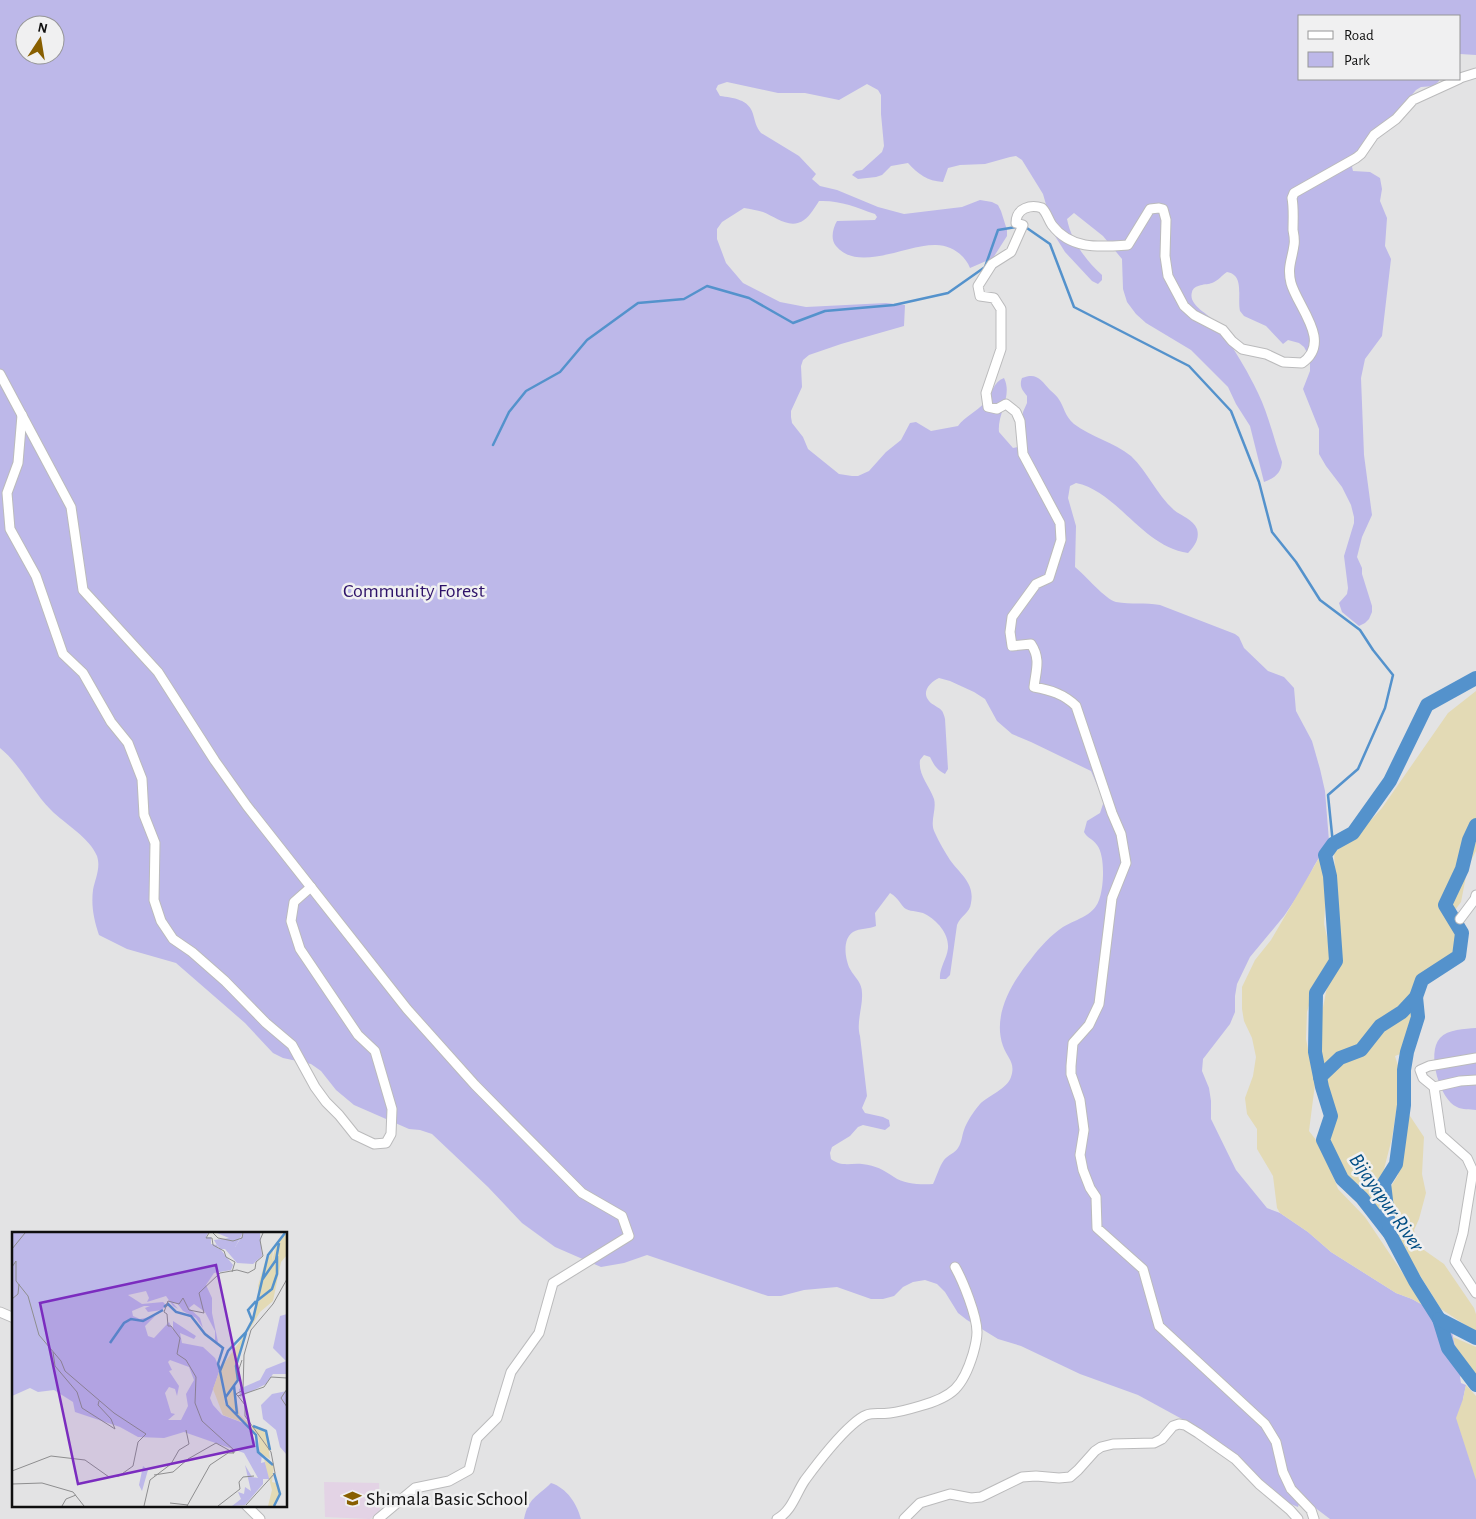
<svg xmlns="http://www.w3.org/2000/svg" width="1476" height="1519" font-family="'Alegreya Sans',sans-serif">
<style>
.education{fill:#e3d3e5}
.green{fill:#bdb8e9;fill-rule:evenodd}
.sand{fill:#e3dab5}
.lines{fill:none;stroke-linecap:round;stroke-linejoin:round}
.stream{stroke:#5492cc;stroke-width:2.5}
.river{stroke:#5492cc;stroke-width:14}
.minor-casing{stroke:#bbbbbc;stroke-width:11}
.minor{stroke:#fff;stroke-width:9}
.labels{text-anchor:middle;stroke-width:5;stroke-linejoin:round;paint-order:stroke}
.park-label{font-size:20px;fill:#2e1269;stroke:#f0f0f1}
.poi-label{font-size:20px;fill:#0f0f0f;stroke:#f0f0f1;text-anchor:start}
.water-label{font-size:21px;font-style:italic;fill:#014d83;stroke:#f0f0f1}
.inset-river{fill:none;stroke:#5492cc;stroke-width:2.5}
.inset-road{fill:none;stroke:#8e8e8f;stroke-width:1}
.view{fill:#7b2cbf;fill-opacity:0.15;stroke:#7b2cbf;stroke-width:2.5}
.inset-edge{fill:none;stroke:#0f0f0f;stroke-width:2.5}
</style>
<rect width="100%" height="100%" fill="#e3e3e4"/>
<!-- education -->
<path class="education" d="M324 1482 379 1483 380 1512 370 1519 325 1517Z"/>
<!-- green -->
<g class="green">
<path d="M0 0H1476V55L1460 54V16H1300V79H1439V81L1434 86 1421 87 1416 90 1393 117 1366 138 1352 167 1353 171 1370 172 1380 178 1382 189 1380 201 1387 218 1385 246 1391 259 1382 336 1365 359 1361 378 1364 455 1372 515 1362 537 1357 557 1362 568V574L1372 606V612L1369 619 1365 623 1359 626 1342 612 1339 603 1347 594 1348 588 1344 556 1354 523V517L1351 505 1342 487 1326 466 1319 454V429L1303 389 1310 371V358L1304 347 1299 343 1288 340 1283 344 1266 326 1244 316 1240 311C1237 297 1245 275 1227 272 1222 275 1218 281 1212 283 1206 285 1194 284 1192 292 1188 305 1207 313 1214 321 1228 338 1249 373 1258 393 1268 413 1274 440 1282 462 1281 473 1275 478 1264 482L1250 426 1236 404 1228 387 1191 350 1146 323 1136 314 1127 302 1123 289 1122 259 1103 236 1074 213 1067 219C1071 240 1086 261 1102 275V280L1098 284 1092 281 1065 252 1055 236 1043 194 1022 160 1016 156 1010 157 985 164 960 165 948 168 943 182C927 181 918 174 908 163L891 166 882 175 876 177 858 179 852 175 856 171 862 170 882 152 884 146 881 114V95L878 90 867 84 839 100 805 93H778L727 82 718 85 716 89 720 96C733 98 749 99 753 114 755 121 756 127 761 133L799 156 816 174 812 179 820 186 837 190 878 207 904 214 962 207 980 200 992 202 998 205 1001 211 1007 230V236L993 258 970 268C965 255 951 245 936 245 907 244 858 273 836 246 830 239 833 228 837 221L875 220 877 217 875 214C855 207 840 200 819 201 815 207 810 216 804 220 790 230 776 217 763 212 757 210 750 209 744 208L722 222 717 229V239L726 263 743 283 780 302 806 307 886 303 905 305 904 326 841 344 809 355 803 360 801 366 802 387 791 411V417L792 423 803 437 808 449 839 474 852 476H858L869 471 886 452 901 440 910 423 916 422 931 431 958 426C965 416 977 412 985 402 992 394 993 382 1004 378 1013 396 997 414 999 432L1013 448 1018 447 1023 442V412L1027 403V396C1022 390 1019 386 1022 378 1037 372 1041 380 1050 390 1053 393 1056 395 1058 398 1065 408 1064 415 1074 424 1091 437 1114 442 1131 456 1148 472 1156 494 1174 510 1181 516 1193 519 1197 529 1200 539 1194 547 1188 553 1143 547 1117 491 1076 483L1070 486 1068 498 1076 526 1075 567C1085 575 1106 600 1116 602 1131 605 1145 602 1160 605L1235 634 1239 637 1244 648 1268 671 1284 677 1294 688 1296 711 1312 741 1320 769 1325 791 1329 841 1314 866 1303 888 1284 916 1250 957 1237 984 1235 996V1012L1230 1024 1203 1059 1202 1071 1209 1088 1211 1101V1119L1236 1170 1267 1208 1280 1213 1308 1232 1331 1252 1396 1293 1412 1299 1439 1314 1451 1327 1456 1350 1467 1367 1460 1377 1461 1383 1466 1385 1463 1399 1476 1450V1519H1330L1301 1497 1298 1507 1286 1502 1252 1472 1244 1461 1182 1419 1138 1395 1080 1374 1021 1346 998 1339 967 1320 958 1313 945 1292 937 1284 925 1280 913 1282 903 1287 894 1296 883 1299H871L837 1287 804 1290 781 1296H768L647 1255 624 1263 601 1267 555 1247 522 1223 488 1187 432 1134 420 1130 409 1129 354 1105 336 1090 321 1071 311 1064 283 1058 273 1053 245 1023 176 963 127 949 99 935C94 920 91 906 93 890 95 879 101 868 97 856 90 838 65 824 51 810 32 791 21 765 0 748ZM25 25H55V55H25ZM939 678 950 681 974 692 985 699 997 721 1012 734 1031 742 1091 771 1104 801 1100 813 1087 821 1084 832C1087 838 1093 839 1097 845 1105 855 1104 884 1100 897 1095 916 1078 918 1063 927 1052 934 1039 948 1031 959 1012 982 992 1015 1003 1046 1007 1058 1016 1062 1011 1077 1007 1089 989 1095 980 1104 974 1111 967 1121 964 1130 962 1135 962 1142 958 1148 955 1153 948 1155 944 1160 939 1167 937 1176 933 1184 921 1185 904 1184 894 1177 882 1169 877 1166 862 1164 850 1163 841 1167 831 1159L830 1153 832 1147 850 1136 858 1127 863 1125 885 1130 890 1126 889 1120 883 1117 865 1113 862 1108 867 1096 860 1036C856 1022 863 1007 862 993 862 982 855 978 850 969 845 959 842 939 853 932 860 928 869 929 876 926L875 913 890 893C899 898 901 906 906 909 912 912 920 911 925 914 938 921 949 934 948 948 947 959 939 968 940 979H946L950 975 951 968 957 925C960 916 970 913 971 903 975 883 960 874 950 860 945 852 939 842 935 833 929 822 937 810 934 799 929 785 918 775 920 760L924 755 930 757C934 765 937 770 945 774L948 769 945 719C945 718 943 712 942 711 939 707 932 705 929 701 921 692 930 682 939 678Z"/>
<path d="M1476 1028V1110C1470 1109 1462 1110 1457 1107 1440 1100 1426 1053 1440 1038 1448 1029 1465 1029 1476 1028Z"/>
<path d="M551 1483C567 1488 577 1504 581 1519H524C529 1497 536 1498 551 1483Z"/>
</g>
<!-- sand -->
<g class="sand">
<path d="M1476 691V851L1468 866 1461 902 1450 917 1457 933 1456 951 1433 967 1408 999 1382 1018 1356 1047 1343 1050 1322 1066 1319 1028 1327 987 1339 962 1337 898 1334 853 1372 819 1382 808 1448 713Z"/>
<path d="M1329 841 1324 924 1332 958 1316 982 1307 1012 1306 1039 1315 1084 1309 1131 1323 1149 1338 1189 1365 1217 1416 1293 1439 1314 1412 1299 1396 1293 1331 1252 1308 1232 1280 1213 1277 1208 1273 1176 1257 1149V1129L1247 1114 1245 1098 1253 1076 1256 1057 1252 1038 1244 1021 1242 1009V987L1255 960 1271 940Z"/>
<path d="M1414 1003 1415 1014 1403 1053 1395 1056 1400 1072 1399 1094 1392 1138 1382 1177 1381 1197 1382 1217 1338 1169 1329 1137 1334 1113 1324 1077 1345 1060 1366 1051 1381 1028 1399 1020 1405 1009Z"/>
<path d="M1408 1113 1424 1137 1422 1174 1426 1193 1419 1219 1414 1230 1417 1241 1424 1250 1444 1264 1474 1308 1476 1314V1332L1441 1309 1394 1234 1390 1188 1398 1175Z"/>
<path d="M1453 1337 1476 1347V1376L1456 1350Z"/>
<path d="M1466 1385 1476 1396V1480L1456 1418 1463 1399Z"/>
</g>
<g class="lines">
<!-- stream -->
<g class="stream">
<path d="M1024 226 1050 244 1074 307 1189 366 1231 411 1259 482 1272 532 1296 562 1320 600 1360 630 1373 650 1393 675 1385 708 1358 769 1328 795 1333 844"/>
<path d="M493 445 509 412 526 391 560 372 587 340 638 303 684 299 707 286 749 298 793 323 825 311 894 305 948 293 985 267 998 230 1016 227"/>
</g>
<!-- river -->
<g class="river">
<path d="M1476 678 1427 705 1390 781 1353 833 1333 844 1325 855 1330 876 1336 961 1316 993 1315 1052 1322 1087 1331 1116 1323 1140 1342 1179 1362 1198 1390 1234 1415 1281 1439 1319 1448 1348 1476 1385"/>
<path d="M1320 1077 1340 1058 1361 1050 1380 1026 1402 1012 1416 997 1422 980 1459 956 1462 933 1445 905 1462 869 1469 840 1476 825"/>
<path d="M1390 1234 1384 1183 1396 1164 1404 1105V1070L1407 1052 1418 1017 1416 997"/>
<path d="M1439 1319 1476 1338"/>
</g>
<defs>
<g id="minor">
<path d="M1460 78 1476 73"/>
<path d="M0 374 71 507 83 590 158 672 215 761 247 806 407 1009 475 1085 582 1193 622 1216 629 1236 553 1283 539 1333 511 1372 497 1418 477 1438 469 1470 449 1481 415 1488 378 1519"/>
<path d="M22 415 18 463 7 493 10 529 36 576 63 654 83 673 111 722 128 743 142 779 144 815 155 843 154 900 161 921 173 939 192 952 225 981 266 1023 292 1045 315 1087 326 1102 339 1115 355 1135 374 1144 386 1143 391 1134 392 1109 375 1051 358 1035 300 949 291 921 294 902 311 887"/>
<path d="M1460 919 1475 899 1476 895"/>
<path d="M1476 1058 1429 1066 1420 1070 1423 1078 1434 1087 1441 1135 1467 1158 1473 1171 1463 1233 1455 1261 1476 1293"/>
<path d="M1434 1087 1460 1081 1476 1080"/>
<path d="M0 1312 14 1318"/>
<path d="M246 1505 260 1519"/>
<path d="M777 1519C792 1511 796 1493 805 1480 819 1461 835 1440 852 1425 869 1410 870 1415 890 1413 900 1412 910 1409 920 1406 953 1397 963 1387 973 1354 975 1347 977 1340 977 1332 977 1316 963 1281 955 1267"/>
<path d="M904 1519 920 1503 950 1494 971 1498 981 1497 1022 1477 1036 1476 1059 1478 1070 1477 1078 1470 1095 1451 1101 1447 1113 1444 1154 1443 1162 1439 1173 1426 1179 1424 1185 1425 1198 1433 1235 1459 1259 1484 1290 1510 1298 1519"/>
<path d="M1314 1519 1311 1510 1291 1489 1283 1472 1276 1442 1265 1424 1159 1326 1143 1269 1097 1228 1096 1197 1090 1188 1083 1170 1080 1155 1084 1130 1080 1100 1071 1074V1066L1073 1043 1089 1025 1099 1004 1112 898 1126 863 1121 834 1112 813 1076 706C1064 694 1050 690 1034 687 1036 670 1041 659 1031 644L1012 646 1010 632 1012 617 1036 584 1049 578 1061 540 1060 523 1023 454 1020 421 1016 412 1006 404 997 409 988 407 986 393 1001 349V309L994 298 980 296 978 286 992 264 1011 252 1023 225 1016 223C1016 208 1031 204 1042 208 1047 213 1048 219 1052 225 1071 250 1099 247 1128 245L1150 209 1159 208 1163 209 1166 220 1165 256 1168 276 1184 306 1194 315 1223 330 1232 341 1242 349 1266 354 1283 362 1302 363C1333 342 1297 306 1291 283 1287 267 1292 260 1294 245 1295 240 1294 235 1293 230 1293 219 1294 209 1292 198L1294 193 1356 158 1361 154 1374 135 1396 119 1413 100 1459 79"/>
</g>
</defs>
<!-- minor casing -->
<use href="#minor" class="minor-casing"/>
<!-- minor -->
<use href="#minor" class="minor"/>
</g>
<!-- icons -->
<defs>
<symbol id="school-bare" viewBox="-9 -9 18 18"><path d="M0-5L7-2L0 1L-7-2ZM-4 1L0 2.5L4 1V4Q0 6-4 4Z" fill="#885f00" stroke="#f0f0f1" stroke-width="2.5" paint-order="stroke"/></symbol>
</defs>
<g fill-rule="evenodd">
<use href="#school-bare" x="340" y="1486" width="25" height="25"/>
</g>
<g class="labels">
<!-- park labels -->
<g class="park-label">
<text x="414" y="597">Community Forest</text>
</g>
<!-- poi labels -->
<g class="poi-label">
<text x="366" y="1505">Shimala Basic School</text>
</g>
<!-- water labels -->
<g class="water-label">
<text transform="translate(1387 1202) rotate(55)" y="7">Bijayapur River</text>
</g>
</g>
<!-- overview -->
<g transform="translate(12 1232)">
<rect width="275" height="275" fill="#e3e3e4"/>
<path d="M0 1H196L194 5H199V12L205 13 221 33 219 38 202 41 194 53 200 66V81L206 110 203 109V99L193 80 182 72 177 76 188 86 191 96 184 86 171 79 165 71H161L166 77 161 74 154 64 135 70 137 66 134 59 116 63 130 72 151 70 154 73 150 78 136 80 133 76 138 74H132L120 79 121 84 128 87 143 84 133 94 136 104 142 106 157 90 161 98V89L184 104 182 107 168 101 170 111 191 115 203 126 208 137 198 166 201 173 210 183 234 192 250 222 249 231 253 230 257 242V247H251V252L233 273 220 274 229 267 226 260 232 262 233 255 239 259 233 233 240 245 246 246 232 221 172 200 152 206 126 205 108 195 63 180 61 170 42 158 26 160 18 156 0 164ZM158 128 177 135 182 148 174 162 176 174 169 188H156L163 182 159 181 153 161 157 155 163 157 165 164 167 154 157 139 160 138 156 130ZM205 1H231L223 15 232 1H248L250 24 241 32 225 31 213 17H207L202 8 217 6ZM275 82V142H261L254 152 228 165 227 157 248 148 254 137 274 129 261 116 268 84ZM275 159V223L268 215 264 198 251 187 249 173 260 162ZM131 234 136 238 130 259 127 253Z" fill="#bdb8e9" fill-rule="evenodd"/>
<path d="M275 1V23L269 30 261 69 248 80 236 100 245 71 258 59 247 67 246 54 253 30 261 18 260 29 264 13ZM234 101 225 127 226 147 221 154 224 181 217 176 213 166 221 155 213 164 212 151 208 140 213 172 232 191 225 183 224 168 228 183 239 193 227 189 211 183 201 157 208 137ZM235 193 254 200 258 227 248 221 246 203ZM252 227 262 234 260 250 264 251 267 262 261 274H256L260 258Z" fill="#e3dab5"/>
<path class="inset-river" d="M250 48 264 28 267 11M246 68 260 57 265 42V24M152 75 156 72 164 80 179 84 193 102 211 116 206 132 208 138M240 88 236 78 244 69M98 111 112 91 119 87 131 89 151 78M222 154 225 182M213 166 226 148 224 134 234 101M241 194 254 199 258 218M261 233 246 220 244 203 215 173 208 139 216 119 234 100 241 87 256 23 273 1M262 274 268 262 262 241"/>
<path class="inset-road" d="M197 1 194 6H200L201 13 212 19 214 25 223 30 220 40M201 1 206 6 221 9 230 6 231 1M0 17 13 1M0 35 4 29V49L16 64 27 103 49 129 53 139 102 181 134 202 126 210 121 234 107 244 97 245 73 228 39 224 0 239M0 67 6 62 7 52M41 120 43 134 65 160 70 176 103 197 99 187 86 173 87 169M225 143 230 128M275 157 269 166 275 175M226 164 224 162 231 158 232 123 239 98 261 72 275 47M226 164 233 173V184L259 220 263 241 234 273M226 164 252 155 259 145 275 146M222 218 190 189 183 171 184 145 174 128 165 122 168 106 159 94H156L155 82 152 80 156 69 167 72 171 66 177 78 192 81 187 61 208 41 225 38 236 41 243 37 244 30 251 24 248 8 251 1M142 243 161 240 176 227 204 211 222 221V218M0 252 30 251 61 260 72 274M158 271 176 273M50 274 54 267 64 263M132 274 138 248 159 232 167 218 177 212 174 198M175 274 198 233 216 221H222M206 274 228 257 227 250 231 245 242 244"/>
<path class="view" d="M204 33 242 214 66 252 28 71Z"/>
<rect width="275" height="275" class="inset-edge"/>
</g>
<!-- legend -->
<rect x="1298" y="15" width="162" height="65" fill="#f0f0f1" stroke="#969697"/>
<rect x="1308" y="31" width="25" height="8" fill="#ffffff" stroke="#969697"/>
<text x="1344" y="40" font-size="15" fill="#0f0f0f">Road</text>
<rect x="1308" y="52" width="25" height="15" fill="#bdb8e9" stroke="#969697"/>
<text x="1344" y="65" font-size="15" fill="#0f0f0f">Park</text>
<!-- north arrow -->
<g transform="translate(40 40) rotate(12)"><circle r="24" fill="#f0f0f1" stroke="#969697"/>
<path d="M0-4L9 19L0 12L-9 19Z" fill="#885f00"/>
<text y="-8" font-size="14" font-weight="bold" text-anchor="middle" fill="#0f0f0f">N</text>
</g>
</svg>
